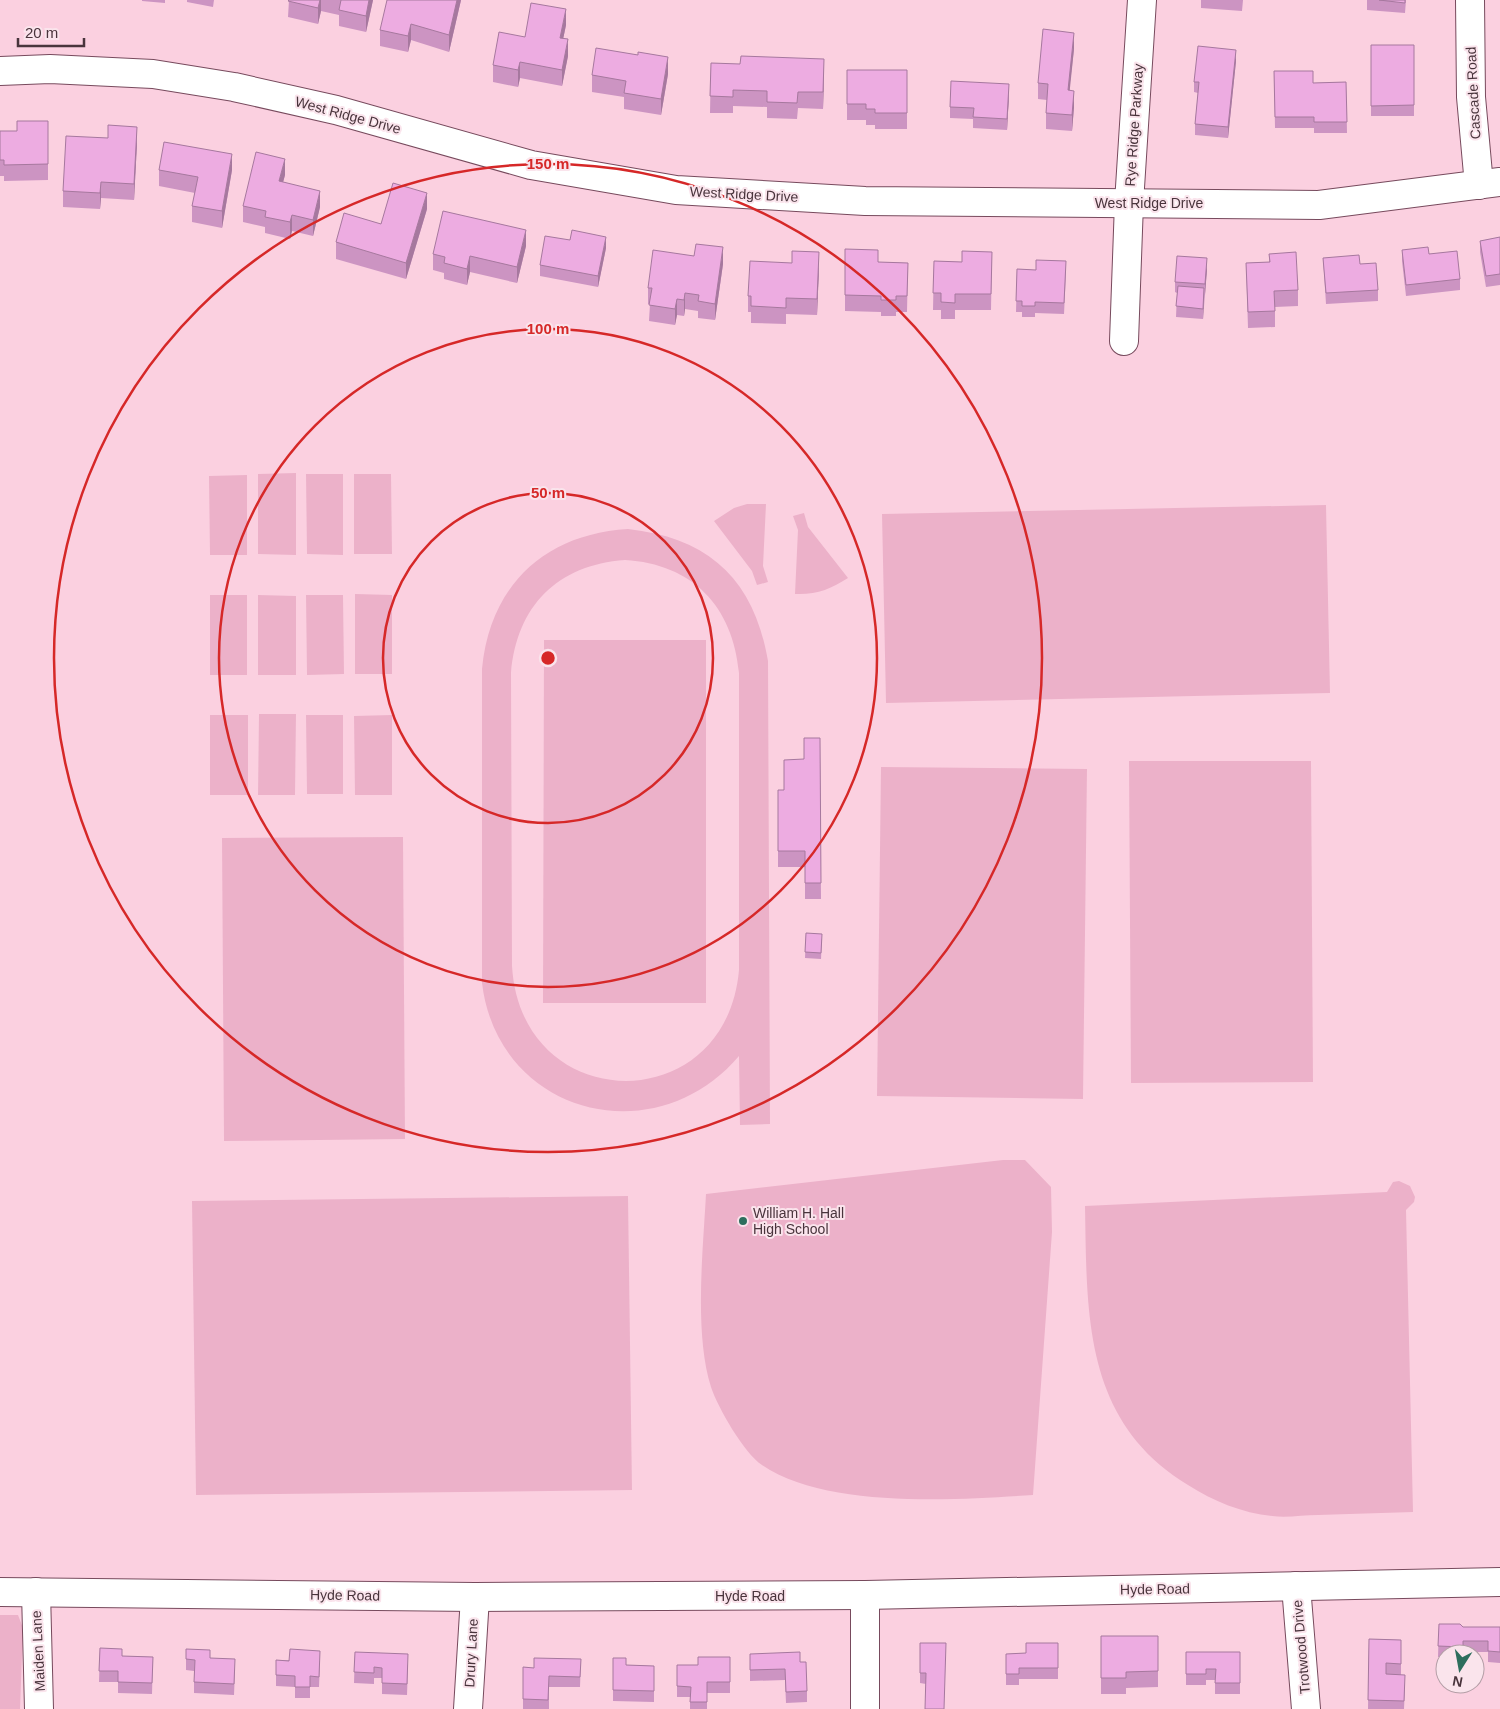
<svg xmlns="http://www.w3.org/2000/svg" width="1500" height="1709" font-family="Arial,sans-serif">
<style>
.green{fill:#ecb1c9;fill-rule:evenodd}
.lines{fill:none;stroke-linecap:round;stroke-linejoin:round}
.minor-casing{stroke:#774a5d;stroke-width:30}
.minor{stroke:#fff;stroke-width:28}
.wall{fill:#cc94c2}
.shaded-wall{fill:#a6789e}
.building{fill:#edace1;stroke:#a6789e}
.ring{fill:none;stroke:#d62828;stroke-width:2.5}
.poi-dot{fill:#2d6e5d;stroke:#fae4ec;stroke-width:2}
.labels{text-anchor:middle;stroke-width:4;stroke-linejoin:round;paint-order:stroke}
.street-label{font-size:14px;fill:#49343c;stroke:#fae4ec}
.poi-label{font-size:14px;fill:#49343c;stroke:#fae4ec;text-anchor:start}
.centre{fill:#d62828;stroke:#fae4ec;stroke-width:2.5}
.ring-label{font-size:15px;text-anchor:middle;font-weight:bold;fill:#d62828;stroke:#fae4ec;stroke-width:4;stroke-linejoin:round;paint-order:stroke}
</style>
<rect width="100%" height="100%" fill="#fbd0e0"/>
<!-- green -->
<g class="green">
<path d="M296 473V555L258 554V474Z"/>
<path d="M306 474H343V555L307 554Z"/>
<path d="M354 474H391L392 554H354Z"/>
<path d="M247 475V555H210L209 476Z"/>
<path d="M747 504H766L763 566 768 582 757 585 752 571 714 521 734 508Z"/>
<path d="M1326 505 1330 693 886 703 882 514Z"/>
<path d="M804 513 808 527 848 578C831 589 816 595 795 594L798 530 793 516Z"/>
<path d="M628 529C710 538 754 580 768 661L770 1124 740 1125 739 1056C655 1155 498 1115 482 983V669C490 585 545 534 628 529ZM625 560C692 564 733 606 739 673V970C726 1120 521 1117 512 966L511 673C517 606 557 565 625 560Z"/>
<path d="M355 594 392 595V674H355Z"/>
<rect x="210" y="595" width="37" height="80"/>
<path d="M258 595 296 596V675H258Z"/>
<path d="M306 595H343L344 674 307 675Z"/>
<path d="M544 640H706V1003H543Z"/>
<path d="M259 714H296L295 795H258Z"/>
<rect x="210" y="715" width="38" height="80"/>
<path d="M306 715H343V794H307Z"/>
<path d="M392 715V795H355L354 716Z"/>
<path d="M1129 761H1311L1313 1082 1131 1083Z"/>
<path d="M881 767 1087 769 1083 1099 877 1096Z"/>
<path d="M403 837 405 1139 224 1141 222 838Z"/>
<path d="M1003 1160H1025L1051 1187 1052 1232 1033 1495C957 1500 827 1509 762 1465 744 1453 718 1408 711 1387 694 1333 703 1251 706 1194Z"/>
<path d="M1399 1181 1410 1186 1415 1197 1414 1202 1406 1210 1413 1512C1381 1513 1349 1514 1318 1515 1303 1515 1287 1518 1272 1516 1242 1513 1213 1501 1188 1485 1083 1421 1087 1314 1085 1206L1387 1192 1393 1182Z"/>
<path d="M628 1196 632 1490 196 1495 192 1201Z"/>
<path d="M0 1615H18L23 1628 20 1709H0Z"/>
</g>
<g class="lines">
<defs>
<g id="minor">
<path d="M1470 0 1471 97 1479 185"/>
<path d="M0 71 50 69 153 74 234 87 336 110 531 165 676 190 865 201 1319 205 1500 182"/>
<path d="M1124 341 1129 203 1142 0"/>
<path d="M1296 1586 1306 1709"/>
<path d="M0 1592 475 1597 865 1595 1500 1582"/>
<path d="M36 1592 39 1709"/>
<path d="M468 1709 475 1597"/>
<path d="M865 1709V1595"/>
</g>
</defs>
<!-- minor casing -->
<use href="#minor" class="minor-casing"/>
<!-- minor -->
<use href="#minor" class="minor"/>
</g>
<!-- wall -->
<g class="wall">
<path d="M142 0H165V3L142 1Z"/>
<path d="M187 0H214L213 7 187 2Z"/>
<path d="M289 0H373L366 32 339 26V15L321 11 318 24 288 17Z"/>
<path d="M461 0 449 52 411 40 408 52 380 46V30Z"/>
<path d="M1201 0H1243L1242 11 1201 8Z"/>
<path d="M1367 0H1406L1405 13 1367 10Z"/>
<path d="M566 25 563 39 568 56 562 86 520 78 518 87 493 82V65L525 37Z"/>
<rect x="1371" y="45" width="43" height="71"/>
<path d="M1074 49 1069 91 1074 107 1072 131 1046 129V113L1047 100 1038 99V83Z"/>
<path d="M1236 61 1228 138 1195 135V124L1198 93 1194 92V82Z"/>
<path d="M711 63 824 75 823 109 798 108 797 119 767 118V107L733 106V113H710Z"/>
<path d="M847 70H907V129H875V125H866V120H847Z"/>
<path d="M1274 71 1313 83 1346 82 1347 133H1314V128H1275Z"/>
<path d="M668 74 661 115 624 109V97L592 92V75Z"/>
<path d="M1009 95 1007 130 973 128V119L950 118V107Z"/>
<path d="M48 121V180L4 181V176H0V131H17Z"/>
<path d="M108 138 137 143 134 200 101 198 100 209 63 207V191Z"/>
<path d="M159 170H232L222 228 192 222V206L195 193 159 186Z"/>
<path d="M285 175 283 182 320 207 313 236 292 231 290 239 265 233V227L243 222V206Z"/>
<path d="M427 209 406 279 336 259V242Z"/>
<path d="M1500 237V285L1486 287 1480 252V241Z"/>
<path d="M526 246 517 283 470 272 467 285 444 279V273L433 270V254Z"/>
<path d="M606 248 598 287 540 276V265Z"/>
<path d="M845 249 878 262 908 263 907 312H896V316H881V312L845 311Z"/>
<path d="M1402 250 1429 254 1460 279V290L1406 296 1402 261Z"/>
<path d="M992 252 991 310H955V319H941V310H933L934 261 962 262Z"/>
<path d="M1269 254 1298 290V306L1275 307V327L1248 328 1246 263 1269 262Z"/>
<path d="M1323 258 1360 264 1378 290V301L1326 304Z"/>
<path d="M723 264 715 320 698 318V311L685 309 684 316 677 315 675 325 649 321 650 304H648V288Z"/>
<path d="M819 268 817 315 786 314V324L751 323V312H748V296Z"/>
<path d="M1017 269 1066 272 1064 314 1035 313V317H1022V312H1016Z"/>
<path d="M1207 269 1203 319 1176 317 1177 293 1175 292V282Z"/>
<path d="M820 738 821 899H805V867H778V790H784L804 759Z"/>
<path d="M806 933 822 939 821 959 805 958Z"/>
<path d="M1439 1624 1463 1627H1500V1663L1488 1662V1652H1463V1654H1445V1657H1438Z"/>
<path d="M1101 1636H1158V1687L1126 1688V1694H1101Z"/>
<path d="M1369 1639 1401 1640V1675L1405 1686 1404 1709H1368Z"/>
<path d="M920 1643H946L926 1684 920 1683Z"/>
<path d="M1058 1643V1679H1019V1685H1006V1654L1026 1653Z"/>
<path d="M100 1648 122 1656 153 1657 152 1694 118 1693V1682H99Z"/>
<path d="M186 1649 210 1658 235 1670 234 1695 194 1693V1671L186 1670Z"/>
<path d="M355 1652 408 1665 407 1695 382 1694V1678H374V1684L354 1683Z"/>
<path d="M1186 1652H1240V1694H1215V1680H1206V1685H1186Z"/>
<path d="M750 1654 800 1662 807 1691V1702L786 1703 785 1680 750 1681Z"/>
<path d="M730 1657V1693H707V1709H690V1697H677V1665H698Z"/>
<path d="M613 1658 626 1665 654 1666V1702L613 1701Z"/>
<path d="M581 1659 580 1687H549V1709H523V1667L534 1668Z"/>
<path d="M276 1660 320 1661 319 1687H310V1698H295V1687L276 1686Z"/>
</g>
<!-- shaded-wall -->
<g class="shaded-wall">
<path d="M320 0H321V11L318 24V8Z"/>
<path d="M369 0H373L366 32V16Z"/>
<path d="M457 0H461L449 52V35Z"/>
<path d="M566 9V25L560 54V38Z"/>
<path d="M411 24V40L408 52V36Z"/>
<path d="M1074 33V49L1068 107V90Z"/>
<path d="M568 39V56L562 86V70Z"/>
<path d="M1236 50V61L1228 138V127Z"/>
<path d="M668 57V74L661 115V99Z"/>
<path d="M824 59V75L823 109V92Z"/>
<path d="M520 62V78L518 87V70Z"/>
<path d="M1009 84V95L1007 130V119Z"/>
<path d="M1074 91V107L1072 131V115Z"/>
<path d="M137 127V143L134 200V184Z"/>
<path d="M232 154V170L222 228V211Z"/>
<path d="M285 159V175L279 197V181Z"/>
<path d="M101 182V198L100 209V193Z"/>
<path d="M320 191V207L313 236V220Z"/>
<path d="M427 193V209L406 279V263Z"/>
<path d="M292 215V231L290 239V222Z"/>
<path d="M526 230V246L517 283V267Z"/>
<path d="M606 237V248L598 287V276Z"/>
<path d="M723 247V264L715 320V304Z"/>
<path d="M819 252V268L817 315V299Z"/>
<path d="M470 256V272L467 285V269Z"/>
<path d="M1207 258V269L1205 295V284Z"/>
<path d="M1204 288V299L1203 319V309Z"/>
<path d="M685 293V309L684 316V300Z"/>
<path d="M677 299V315L675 325V309Z"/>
</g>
<!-- building -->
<g class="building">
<path d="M289 0H320L318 8 288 1Z"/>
<path d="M341 0H369L366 16 339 10Z"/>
<path d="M387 0H457L449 35 411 24 408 36 380 30Z"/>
<path d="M1379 0H1405V3Z"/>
<path d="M531 3 566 9 560 38 568 39 562 70 520 62 518 70 493 65 499 32 525 37Z"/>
<path d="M1043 29 1074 33 1068 90 1074 91 1072 115 1046 113 1048 84 1038 83Z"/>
<path d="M1371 45H1414V105L1371 106Z"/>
<path d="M1198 46 1236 50 1228 127 1195 124 1199 82H1194Z"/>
<path d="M596 48 638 55V52L668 57 661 99 624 93 626 81 592 75Z"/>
<path d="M741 56 824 59 823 92H798L797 103 767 102V91L733 90V97L710 96 711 63 740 64Z"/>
<path d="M847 70H907V113H875V109H866V104H847Z"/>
<path d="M1274 71H1313V83L1346 82 1347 122H1314V117H1275Z"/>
<path d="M951 81 1009 84 1007 119 973 117 974 108 950 107Z"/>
<path d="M17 121H48V164L4 165V160H0V131H17Z"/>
<path d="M108 125 137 127 134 184 101 182 100 193 63 191 66 136 108 138Z"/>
<path d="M164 142 232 154 222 211 192 206 198 177 159 170Z"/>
<path d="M256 152 285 159 279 181 320 191 313 220 292 215 290 222 265 217 266 211 243 206Z"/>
<path d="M393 183 427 193 406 263 336 242 344 213 381 224Z"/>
<path d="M443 211 526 230 517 267 470 256 467 269 444 263 445 257 433 254Z"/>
<path d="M572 230 606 237 598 276 540 265 545 236 570 240Z"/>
<path d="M1500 237V274L1486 276 1480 241Z"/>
<path d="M696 244 723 247 715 304 698 301 699 295 685 293 684 300 677 299 675 309 649 305 652 288H648L653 250 694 256Z"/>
<path d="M1428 247 1429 254 1457 251 1460 279 1406 285 1402 250Z"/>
<path d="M845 249 878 250V262L908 263 907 296H896V300H881V296L845 295Z"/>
<path d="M792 251 819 252 817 299 786 298V308L751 306V296H748L750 261 792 263Z"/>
<path d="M962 251 992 252 991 294H955V303L941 302V293H933L934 261 962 262Z"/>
<path d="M1296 252 1298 290 1274 291 1275 311 1248 312 1246 263 1270 262 1269 254Z"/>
<path d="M1359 255 1360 264 1376 263 1378 290 1326 293 1323 258Z"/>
<path d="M1177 256 1207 258 1205 284 1175 282Z"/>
<path d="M1036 260 1066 261 1064 303 1035 302V306H1022V301H1016L1017 269 1036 270Z"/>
<path d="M1178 286 1204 288 1203 309 1176 306Z"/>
<path d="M804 738H820L821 883H805V851H778V790H784V760L804 759Z"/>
<path d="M806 933 822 934 821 953 805 952Z"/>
<path d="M1439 1624H1460L1463 1627H1500V1652L1488 1651V1641H1463V1647L1438 1646Z"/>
<path d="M1101 1636H1158V1671L1126 1672V1678H1101Z"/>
<path d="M1369 1639 1401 1640V1664L1386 1663V1674L1405 1675 1404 1701 1368 1700Z"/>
<path d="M920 1643H946L944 1709H925L926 1673H920Z"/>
<path d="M1026 1643H1058V1668H1019V1674H1006V1654L1026 1653Z"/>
<path d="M100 1648 122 1649V1656L153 1657 152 1683 118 1682V1671H99Z"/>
<path d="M186 1649 210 1650V1658L235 1659 234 1684 194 1682 195 1660 186 1659Z"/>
<path d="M290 1649 320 1651 319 1677 310 1676V1687H295V1676L276 1675V1660L289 1661Z"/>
<path d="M355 1652 408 1654 407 1684 382 1683V1668L374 1667V1673L354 1672Z"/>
<path d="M800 1652V1662H806L807 1691 786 1692 785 1669 750 1670V1654Z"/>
<path d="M1186 1652H1240V1683H1215L1216 1669H1206V1674H1186Z"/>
<path d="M698 1657H730V1682H707V1702H690L691 1687 677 1686V1665H698Z"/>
<path d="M534 1658 581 1659 580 1677 549 1676 548 1700 523 1699V1667L534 1668Z"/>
<path d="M613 1658H626V1665L654 1666V1691L613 1690Z"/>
</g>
<!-- distance rings -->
<g class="ring">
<circle cx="548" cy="658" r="165"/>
<circle cx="548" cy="658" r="329"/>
<circle cx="548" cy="658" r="494"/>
</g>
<!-- markers -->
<circle class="poi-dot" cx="743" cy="1221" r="5"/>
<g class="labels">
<!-- street labels -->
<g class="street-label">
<text transform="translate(1473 93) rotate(-93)" y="5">Cascade Road</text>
<text transform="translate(348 115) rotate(15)" y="5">West Ridge Drive</text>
<text transform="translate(1134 125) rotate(-86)" y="5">Rye Ridge Parkway</text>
<text transform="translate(744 194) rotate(3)" y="5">West Ridge Drive</text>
<text x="1149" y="208">West Ridge Drive</text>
<text transform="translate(1155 1589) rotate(-1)" y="5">Hyde Road</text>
<text transform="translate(345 1595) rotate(1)" y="5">Hyde Road</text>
<text x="750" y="1601">Hyde Road</text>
<text transform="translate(1301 1647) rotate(-95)" y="5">Trotwood Drive</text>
<text transform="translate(38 1651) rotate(-93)" y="5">Maiden Lane</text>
<text transform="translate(471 1653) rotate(-87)" y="5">Drury Lane</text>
</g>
<!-- poi labels -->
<g class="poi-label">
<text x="753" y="1218">William H. Hall<tspan x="753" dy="16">High School</tspan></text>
</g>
</g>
<circle cx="548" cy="658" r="8" class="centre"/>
<g class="ring-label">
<text x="548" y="169">150 m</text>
<text x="548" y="334">100 m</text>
<text x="548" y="498">50 m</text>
</g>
<!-- north arrow -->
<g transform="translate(1460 1669) rotate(191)"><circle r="24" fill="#fae4ec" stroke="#b39ea6"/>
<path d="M0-4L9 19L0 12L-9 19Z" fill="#2d6e5d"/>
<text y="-8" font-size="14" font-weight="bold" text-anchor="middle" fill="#49343c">N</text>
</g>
<!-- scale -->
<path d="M18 38v8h66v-8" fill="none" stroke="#49343c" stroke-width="2.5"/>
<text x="25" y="38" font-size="15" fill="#49343c" stroke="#fae4ec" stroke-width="4" paint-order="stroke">20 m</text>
</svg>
